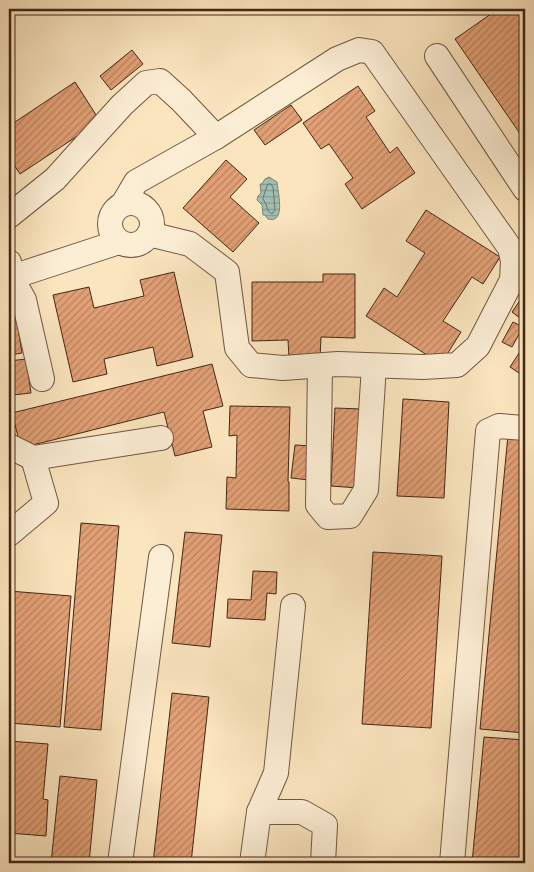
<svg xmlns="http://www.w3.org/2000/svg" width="534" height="872" font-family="'Old Standard TT',serif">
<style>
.water{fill:url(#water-rules);stroke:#7a8273}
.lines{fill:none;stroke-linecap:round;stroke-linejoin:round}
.shore{stroke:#717263;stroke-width:1}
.building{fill:url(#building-hatch);stroke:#432615}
.minor-casing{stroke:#715640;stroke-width:26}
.minor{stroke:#fceed5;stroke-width:24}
</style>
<defs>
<pattern id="water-rules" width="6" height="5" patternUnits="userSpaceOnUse" patternTransform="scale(1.25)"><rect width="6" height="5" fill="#9fbfb1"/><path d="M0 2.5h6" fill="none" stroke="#839b8f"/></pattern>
<pattern id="building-hatch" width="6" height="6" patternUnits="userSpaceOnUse" patternTransform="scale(1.25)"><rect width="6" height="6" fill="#e2a075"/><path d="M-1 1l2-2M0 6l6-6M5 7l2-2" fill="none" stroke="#b9825f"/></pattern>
</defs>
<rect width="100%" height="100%" fill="#fbe5bf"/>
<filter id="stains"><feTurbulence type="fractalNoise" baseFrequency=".004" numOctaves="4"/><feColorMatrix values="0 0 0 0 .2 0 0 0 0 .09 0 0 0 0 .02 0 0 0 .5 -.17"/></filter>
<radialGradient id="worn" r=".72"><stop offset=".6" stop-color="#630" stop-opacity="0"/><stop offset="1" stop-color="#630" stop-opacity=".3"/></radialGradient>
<!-- water -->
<path class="water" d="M269 177 277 182C278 193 286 224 268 219L265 215H263L262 205 257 200 258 196 261 193 260 184H262L265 179Z"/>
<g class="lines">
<!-- shore -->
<path class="shore" d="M268 184H271L273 187 275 210 272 214 268 211 266 204 263 199Z"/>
</g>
<!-- building -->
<g class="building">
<path d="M498 9H525V141L455 39Z"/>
<path d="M132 50 143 64 111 90 100 76Z"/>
<path d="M75 82 100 121 20 174 9 157V126Z"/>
<path d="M358 86 375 111 366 117 390 153 397 147 415 173 362 209 345 184 353 178 329 144 321 149 303 123Z"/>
<path d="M291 105 302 120 265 145 254 130Z"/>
<path d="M226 160 247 179 230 197 259 223 233 252 183 208Z"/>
<path d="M426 210 500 257 483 284 472 277 443 321 461 332 441 364 366 316 384 288 397 297 425 253 406 241Z"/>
<path d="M174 272 193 357 157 366 153 347 104 359 107 374 73 382 53 295 89 287 94 308 144 296 140 280Z"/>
<path d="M323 274H355V338L321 337 320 358H289L288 340 252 341V282H323Z"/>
<path d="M525 293V322L512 312Z"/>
<path d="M16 314 22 353 10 355 9 315Z"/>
<path d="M513 322 523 327 512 347 502 342Z"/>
<path d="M525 344V377L510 367Z"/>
<path d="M26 359 31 393 13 395 9 361Z"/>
<path d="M212 364 223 406 203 411 212 447 175 456 164 412 21 448 12 413Z"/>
<path d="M403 399 449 402 444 498 397 496Z"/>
<path d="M230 406 290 407 288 482H289V511L226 509 227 477 236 478 237 435 229 436Z"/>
<path d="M335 408 361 409 358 488 331 486Z"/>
<path d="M508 435 525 436V733L480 729Z"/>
<path d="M295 445 313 446 309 480 291 478Z"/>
<path d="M81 523 119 526 101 730 64 727Z"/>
<path d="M185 532 222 535 210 647 172 643Z"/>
<path d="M373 552 442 556 431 728 362 724Z"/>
<path d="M253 571 277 572 276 594 267 593 265 620 227 618 228 599 251 600Z"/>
<path d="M9 591 71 596 60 727 9 723Z"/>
<path d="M172 693 209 697 191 863H153Z"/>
<path d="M484 737 525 740V863H472Z"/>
<path d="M9 741 48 744 43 799 48 800 46 836 9 833Z"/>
<path d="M60 776 97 780 89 863H51Z"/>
</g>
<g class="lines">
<defs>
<g id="minor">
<path d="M437 56 525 189"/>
<circle cx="131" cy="224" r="21"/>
<path d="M123 204 136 182 216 137"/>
<path d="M9 216 55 179 122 105 146 83 160 81 181 100 216 137 337 59 359 50 372 52 510 248 513 261 512 280 478 346 457 365 423 367 338 364 283 368 251 365 237 348 227 272 190 244 149 234"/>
<path d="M9 262 11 277 24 300 42 379"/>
<path d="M9 278 119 242"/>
<path d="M320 366 318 505 328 517 350 516 366 490 374 366"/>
<path d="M9 446 33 458 161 438"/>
<path d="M9 534 46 503 33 458"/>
<path d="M259 812H302L325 825 323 863"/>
<path d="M120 863 161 557"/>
<path d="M252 863 259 812 276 773 293 606"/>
<path d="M452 863 488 431 499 426 525 428"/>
</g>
</defs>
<!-- minor casing -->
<use href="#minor" class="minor-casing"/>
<!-- minor -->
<use href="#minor" class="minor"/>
</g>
<!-- margin -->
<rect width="534" height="872" fill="none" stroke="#fbe5bf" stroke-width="30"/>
<rect x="10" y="10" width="514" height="852" fill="none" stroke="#432615" stroke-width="2.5"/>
<rect x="15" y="15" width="504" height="842" fill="none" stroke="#432615"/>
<rect width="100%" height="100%" filter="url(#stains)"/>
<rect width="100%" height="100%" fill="url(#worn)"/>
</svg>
